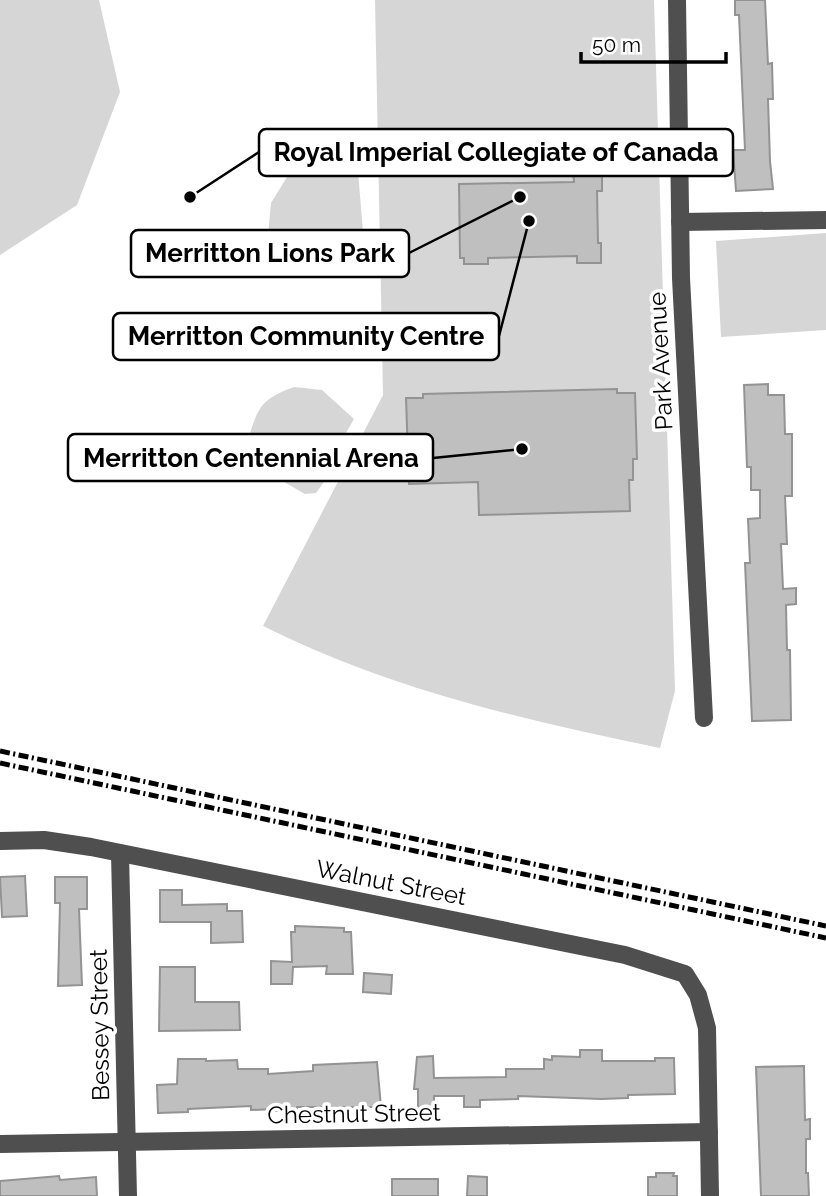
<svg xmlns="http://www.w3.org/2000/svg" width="826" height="1196" font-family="Raleway,sans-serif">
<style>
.green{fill:#d6d6d6}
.building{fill:#bfbfbf;stroke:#939393;stroke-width:2}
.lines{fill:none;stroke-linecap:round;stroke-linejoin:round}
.minor{stroke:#4f4f4f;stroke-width:18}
.rail{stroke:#000;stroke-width:5;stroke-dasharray:10 3.5 2 3.5;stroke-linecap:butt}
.labels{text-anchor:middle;stroke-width:7;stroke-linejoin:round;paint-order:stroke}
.street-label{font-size:24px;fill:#000;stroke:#fff}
.leader{fill:none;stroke:#000;stroke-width:2.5}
.callout-dot{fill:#000;stroke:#fff;stroke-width:2.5}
.callout{fill:#fff;stroke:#000;stroke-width:2.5}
.callout-label{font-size:26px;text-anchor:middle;font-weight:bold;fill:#000}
</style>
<rect width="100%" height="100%" fill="#fff"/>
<!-- green -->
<g class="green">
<path d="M0 0H99L120 92 77 205 0 255Z"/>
<path d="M375 0H654L675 691 660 748C523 720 389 689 263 626L383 395Z"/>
<path d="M317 165 358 171 364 245 370 248 371 257 361 266 346 257 275 256 268 235 271 203 287 177Z"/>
<path d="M826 233V330L721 337 716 241Z"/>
<path d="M294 387 322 390 354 419 339 445 347 450 316 493 305 494 263 470 270 457 247 443C258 408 259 400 294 387Z"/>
</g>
<!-- building -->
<g class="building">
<path d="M735 0H765L768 64 772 63 773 99H768L770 161 773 189 736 191 733 150H745L739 15H735Z"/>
<path d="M602 169V191H597L598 243H601V263H577V256L488 258V264H464V258H460L459 184 574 182 573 170Z"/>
<path d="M768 384V395H784L785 434H792V496H785L787 544H781L783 589 796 588V604L786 605 787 650H790L791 720 752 721 745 563H750L748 519 760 518V490H751V467H747L744 385Z"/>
<path d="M617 389V393H635L637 459H633V480H629L630 511 479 515 478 482 409 484 406 398H423V394Z"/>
<path d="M25 876 27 916 2 917 0 877Z"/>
<path d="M55 877H87V909H79L82 985 58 986 60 903H55Z"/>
<path d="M160 890H182V905L227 904V911H242L243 942 211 943V922H160Z"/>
<path d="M295 926 344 928V932H351L353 974H326L327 966 293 967 292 984H271V961L292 962 291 932H295Z"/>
<path d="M160 967H195V1002H239L240 1030 159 1031Z"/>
<path d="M364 973 392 975 391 994 363 992Z"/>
<path d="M580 1050H602V1061H655V1058H674L675 1094 628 1095V1098L601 1099 518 1096V1099L480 1100V1107H464V1096H434V1110H418V1089H414L417 1057 433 1056 434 1078 506 1077V1069H544V1059L552 1060V1056L580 1057Z"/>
<path d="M178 1059H206V1061L237 1060 238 1069H268V1074L313 1071V1065L377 1062 381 1107H297V1110L276 1111V1109L251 1110V1106L188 1109V1112L158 1113 157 1085 177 1084Z"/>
<path d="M804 1066 805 1120 810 1119V1139H806V1173H808L809 1196H761L756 1067Z"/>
<path d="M656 1173H674L673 1176H677V1196H648V1177H656Z"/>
<path d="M59 1176 60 1180 96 1177 97 1196H0V1181Z"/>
<path d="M468 1176 487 1177V1196H467Z"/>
<rect x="392" y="1179" width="46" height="17"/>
</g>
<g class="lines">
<!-- minor -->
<g class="minor">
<path d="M677 0 681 278 704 718"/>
<path d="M680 222 826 220"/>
<path d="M0 841 44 840 91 847 625 955 685 974 698 995 707 1028 710 1196"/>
<path d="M120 854 128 1196"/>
<path d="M0 1144 709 1132"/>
</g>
<!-- rail -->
<g class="rail">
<path d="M0 751 826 926"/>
<path d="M0 763 826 938"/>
</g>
</g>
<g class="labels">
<!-- street labels -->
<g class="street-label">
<text transform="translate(661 361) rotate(-93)" y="8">Park Avenue</text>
<text transform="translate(391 883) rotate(11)" y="8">Walnut Street</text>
<text transform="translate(100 1025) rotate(-91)" y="8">Bessey Street</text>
<text transform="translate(354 1114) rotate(-1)" y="8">Chestnut Street</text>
</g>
</g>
<!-- callouts -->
<path class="leader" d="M190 197L259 152M520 197L409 253M529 221L499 336M522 449L433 458"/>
<g class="callout-dot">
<circle cx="190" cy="197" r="7"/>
<circle cx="520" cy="197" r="7"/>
<circle cx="529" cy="221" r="7"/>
<circle cx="522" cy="449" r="7"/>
</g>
<g class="callout">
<rect x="259" y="129" width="474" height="47" rx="7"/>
<rect x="131" y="230" width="278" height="47" rx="7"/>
<rect x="113" y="313" width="386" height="47" rx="7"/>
<rect x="68" y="434" width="365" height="47" rx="7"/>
</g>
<g class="callout-label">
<text x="496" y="161">Royal Imperial Collegiate of Canada</text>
<text x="270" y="262">Merritton Lions Park</text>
<text x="306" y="345">Merritton Community Centre</text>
<text x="251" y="467">Merritton Centennial Arena</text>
</g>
<!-- scale -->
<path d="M581 52v10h145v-10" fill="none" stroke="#000000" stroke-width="3.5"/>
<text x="592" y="52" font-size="21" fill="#000000" stroke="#ffffff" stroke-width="5" paint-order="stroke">50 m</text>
</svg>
